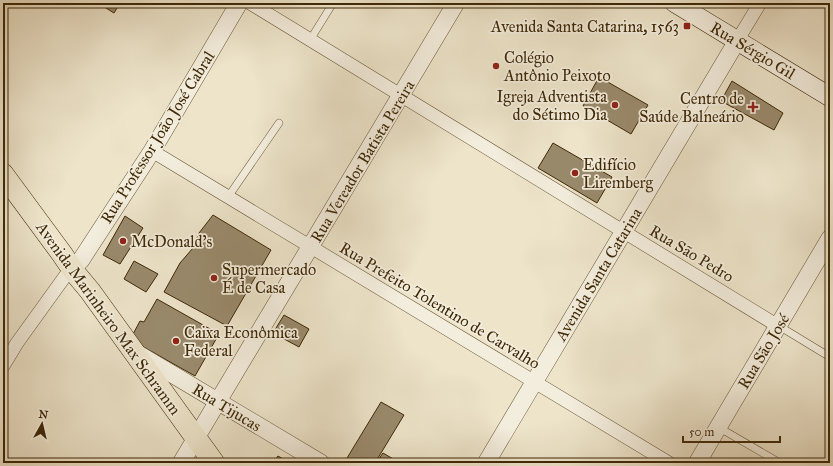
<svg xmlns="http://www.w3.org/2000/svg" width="833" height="466" font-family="'IM FELL Great Primer',serif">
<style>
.building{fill:#998a6c;stroke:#3e2806}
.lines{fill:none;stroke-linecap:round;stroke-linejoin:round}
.service-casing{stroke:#6a5737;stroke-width:8}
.minor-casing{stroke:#6a5737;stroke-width:14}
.tertiary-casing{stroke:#6a5737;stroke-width:18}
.secondary-casing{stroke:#3e2806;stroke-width:20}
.primary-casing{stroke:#3e2806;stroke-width:22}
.service{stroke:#f3eddd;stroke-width:7}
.minor{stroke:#f3eddd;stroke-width:13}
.tertiary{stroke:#f3eddd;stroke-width:17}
.secondary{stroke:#f3eddd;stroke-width:19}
.primary{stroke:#ede4ca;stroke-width:21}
.poi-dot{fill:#8f2418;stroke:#f3eddd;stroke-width:1.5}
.labels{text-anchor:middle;stroke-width:3.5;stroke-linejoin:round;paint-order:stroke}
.poi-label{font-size:16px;fill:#3e2806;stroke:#f3eddd;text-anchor:start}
.street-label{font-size:16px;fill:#3e2806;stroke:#f3eddd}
</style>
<rect width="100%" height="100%" fill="#ede4ca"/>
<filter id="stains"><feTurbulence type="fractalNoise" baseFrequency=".005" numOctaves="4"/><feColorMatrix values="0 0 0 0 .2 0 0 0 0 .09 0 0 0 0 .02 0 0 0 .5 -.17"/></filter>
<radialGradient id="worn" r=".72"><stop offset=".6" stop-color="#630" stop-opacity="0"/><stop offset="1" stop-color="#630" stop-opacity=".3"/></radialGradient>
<!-- building -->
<g class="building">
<path d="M98 3H120L114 13Z"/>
<path d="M599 77 648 105 631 134 583 106Z"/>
<path d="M732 81 783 113 774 130 721 101Z"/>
<path d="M553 143 612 177 597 203 538 168Z"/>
<path d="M213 215 271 250 227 326 164 292 180 263 193 248 199 233Z"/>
<path d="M125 216 143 228 120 264 103 255Z"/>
<path d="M134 261 158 274 146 292 124 279Z"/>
<path d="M157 299 219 334 195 376 140 345 132 336 140 321 144 322Z"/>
<path d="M284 315 309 329 299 347 273 333Z"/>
<path d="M381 402 404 415 375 463H344Z"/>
<path d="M383 453 400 463H376Z"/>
<path d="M278 456 290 463H276L274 461Z"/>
</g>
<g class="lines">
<defs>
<g id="service">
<path d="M310 40 333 3"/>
<path d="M228 197 279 123"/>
<path d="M779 326 830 357"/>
<path d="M718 427 780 463"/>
</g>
<g id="minor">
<path d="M250 3 778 326"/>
<path d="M737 41 760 3"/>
<path d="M152 151 669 463"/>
<path d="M3 366 17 343 71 268"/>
</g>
<g id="tertiary">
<path d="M71 268 81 260 152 151 239 3"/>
<path d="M135 352 321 463"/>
<path d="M181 463 456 3"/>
<path d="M486 463 737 41"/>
<path d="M697 463 830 238"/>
</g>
<path id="secondary" d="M675 3 830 97"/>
<path id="primary" d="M3 174 62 254 75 273 90 291 214 463"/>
</defs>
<!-- service casing -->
<use href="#service" class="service-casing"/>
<!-- minor casing -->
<use href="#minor" class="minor-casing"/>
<!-- tertiary casing -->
<use href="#tertiary" class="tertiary-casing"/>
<!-- secondary casing -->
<use href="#secondary" class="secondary-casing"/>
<!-- primary casing -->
<use href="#primary" class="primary-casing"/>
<!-- service -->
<use href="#service" class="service"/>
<!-- minor -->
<use href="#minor" class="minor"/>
<!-- tertiary -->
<use href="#tertiary" class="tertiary"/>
<!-- secondary -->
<use href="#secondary" class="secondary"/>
<!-- primary -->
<use href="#primary" class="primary"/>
</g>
<!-- markers -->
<g class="poi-dot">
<rect x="683" y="22" width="8" height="8" rx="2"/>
<circle cx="496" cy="66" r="4"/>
<circle cx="615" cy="105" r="4"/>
<path d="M751 101h4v4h4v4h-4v4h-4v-4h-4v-4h4z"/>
<circle cx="575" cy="173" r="4"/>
<circle cx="123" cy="241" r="4"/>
<circle cx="214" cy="278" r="4"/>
<circle cx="176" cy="341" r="4"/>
</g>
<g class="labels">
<!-- poi labels -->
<g class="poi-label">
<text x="679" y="32" text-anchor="end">Avenida Santa Catarina, 1563</text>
<text x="504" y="63">Colégio<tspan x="504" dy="18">Antônio Peixoto</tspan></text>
<text x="607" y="102" text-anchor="end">Igreja Adventista<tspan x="607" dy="18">do Sétimo Dia</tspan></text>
<text x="744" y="104" text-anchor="end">Centro de<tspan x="744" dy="18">Saúde Balneário</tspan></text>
<text x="583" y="170">Edifício<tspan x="583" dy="18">Liremberg</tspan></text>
<text x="131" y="247">McDonald's</text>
<text x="222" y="275">Supermercado<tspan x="222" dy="18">É de Casa</tspan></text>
<text x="184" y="338">Caixa Econômica<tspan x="184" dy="18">Federal</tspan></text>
</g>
<!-- street labels -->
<g class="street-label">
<text transform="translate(753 50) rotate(31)" y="6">Rua Sérgio Gil</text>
<text transform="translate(157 137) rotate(-58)" y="6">Rua Professor João José Cabral</text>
<text transform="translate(362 161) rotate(-59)" y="6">Rua Vereador Batista Pereira</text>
<text transform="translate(692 253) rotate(31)" y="6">Rua São Pedro</text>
<text transform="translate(598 274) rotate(-59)" y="6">Avenida Santa Catarina</text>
<text transform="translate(440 305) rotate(31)" y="6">Rua Prefeito Tolentino de Carvalho</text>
<text transform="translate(109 318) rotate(54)" y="6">Avenida Marinheiro Max Schramm</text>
<text transform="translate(763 351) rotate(-59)" y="6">Rua São José</text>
<text transform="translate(227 407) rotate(31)" y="6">Rua Tijucas</text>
</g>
</g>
<!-- margin -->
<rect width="833" height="466" fill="none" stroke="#ede4ca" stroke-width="16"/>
<rect x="4" y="4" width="825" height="458" fill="none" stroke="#3e2806" stroke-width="2"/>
<rect x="8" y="8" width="817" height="450" fill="none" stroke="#3e2806"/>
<!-- north arrow -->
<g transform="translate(42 424) rotate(8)" stroke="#f3eddd" stroke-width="3" paint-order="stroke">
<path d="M0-3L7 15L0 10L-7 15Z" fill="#3e2806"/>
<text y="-6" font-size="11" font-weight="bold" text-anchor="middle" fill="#3e2806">N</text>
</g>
<!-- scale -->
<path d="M683 436v6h97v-6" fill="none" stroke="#3e2806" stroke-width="2"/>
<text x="689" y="436" font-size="12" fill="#3e2806" stroke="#f3eddd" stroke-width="3" paint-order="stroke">50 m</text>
<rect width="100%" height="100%" filter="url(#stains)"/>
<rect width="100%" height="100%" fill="url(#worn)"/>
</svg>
